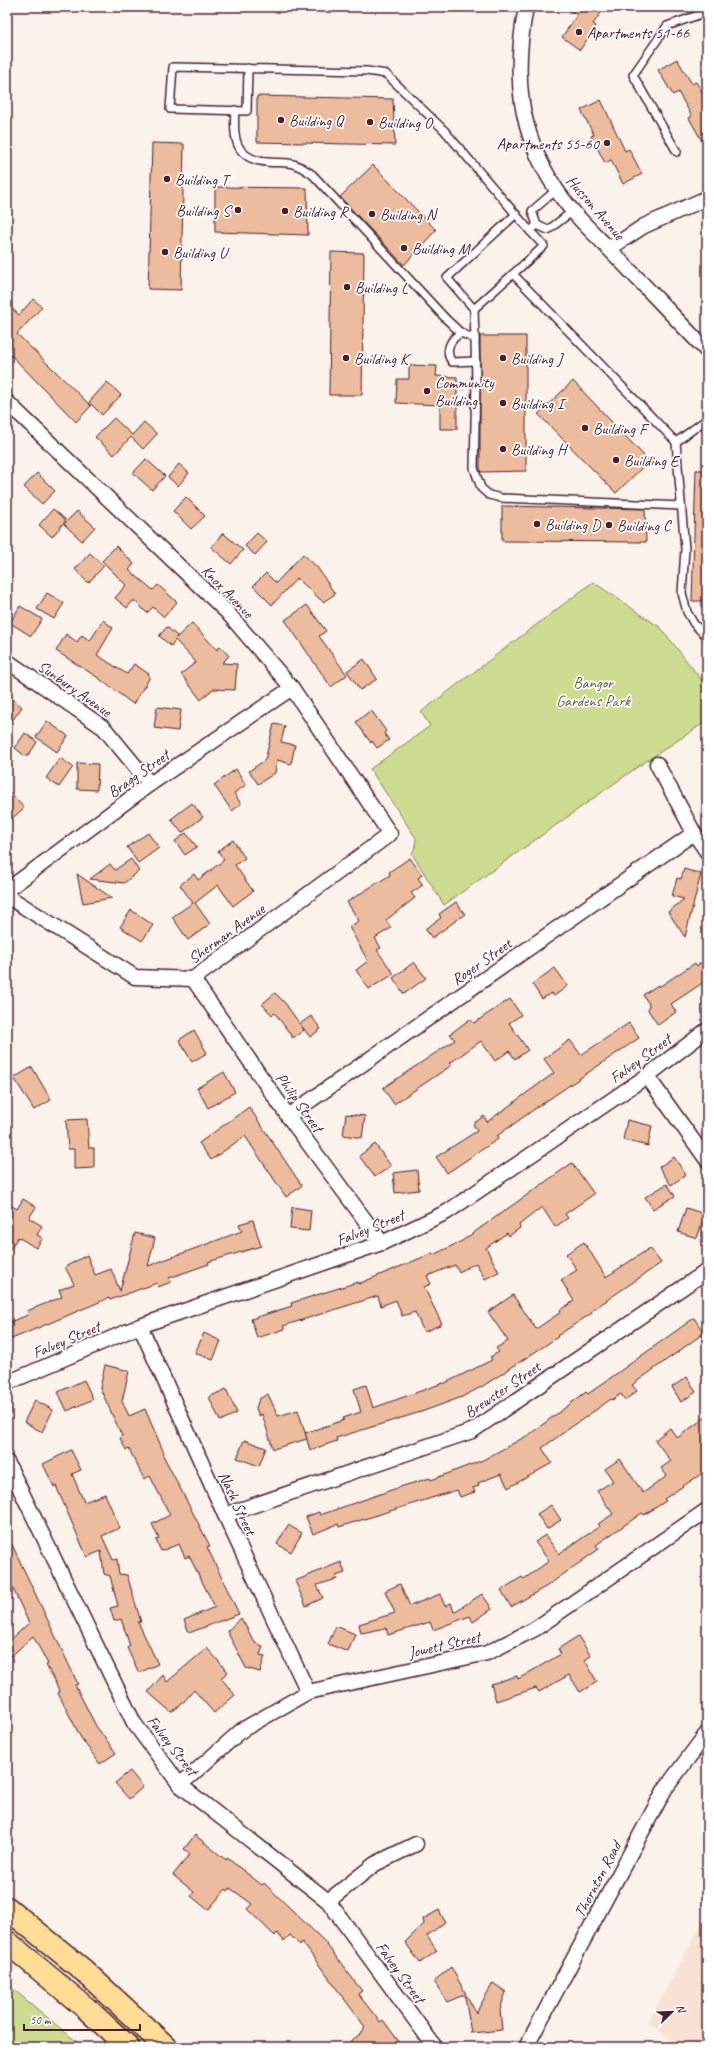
<svg xmlns="http://www.w3.org/2000/svg" width="714" height="2054" font-family="Caveat,sans-serif">
<style>
.built{fill:#f7e2d5}
.green{fill:#cddc90;stroke:#8c7e5e}
.building{fill:#edbc9e;stroke:#4a1f2b}
.lines{fill:none;stroke-linecap:round;stroke-linejoin:round}
.lane-casing{stroke:#4a1f2b;stroke-width:10}
.street-casing{stroke:#4a1f2b;stroke-width:17}
.highway-casing{stroke:#4a1f2b;stroke-width:25}
.lane{stroke:#fff;stroke-width:7}
.street{stroke:#fff;stroke-width:14}
.highway{stroke:#ffdd96;stroke-width:22}
.poi-dot{fill:#4a1f2b;stroke:#fff;stroke-width:1.5}
.labels{text-anchor:middle;stroke-width:3.5;stroke-linejoin:round;paint-order:stroke}
.poi-label{font-size:16px;fill:#4a1f2b;stroke:#fff;text-anchor:start}
.street-label{font-size:16px;fill:#4a1f2b;stroke:#fff}
.park-label{font-size:16px;fill:#715849;stroke:#fff}
</style>
<rect width="100%" height="100%" fill="#fbf2ec"/>
<filter id="ink" filterUnits="userSpaceOnUse"><feTurbulence type="fractalNoise" baseFrequency=".025" numOctaves="2"/><feDisplacementMap in="SourceGraphic" scale="8" xChannelSelector="R" yChannelSelector="G"/><feConvolveMatrix kernelMatrix="1 2 1 2 8 2 1 2 1" color-interpolation-filters="sRGB"/></filter>
<g filter="url(#ink)">
<!-- built -->
<path class="built" d="M707 1914V2047H681L648 2022Z"/>
<!-- green -->
<g class="green">
<path d="M593 582 661 628 707 687V721L636 768 444 905 412 854 415 847 416 838 370 769 430 726 421 712Z"/>
<path d="M7 1984 83 2047H7Z"/>
</g>
<!-- building -->
<g class="building">
<path d="M566 7H605L593 24 596 26 580 50 562 37 577 15Z"/>
<path d="M677 59 692 84 696 82 707 100V150L689 118 692 116 678 92 673 95 658 70Z"/>
<path d="M257 96 393 99 395 145 257 142Z"/>
<path d="M601 100 625 151 629 149 642 174 623 184 611 160 605 163 591 136 594 135 581 110Z"/>
<path d="M152 143 184 144 181 290 148 289Z"/>
<path d="M373 165 436 230 404 265 340 197Z"/>
<path d="M215 187 307 188 308 235 215 232Z"/>
<path d="M331 252 364 253 362 395H329Z"/>
<path d="M33 299 42 307 17 334 91 406 76 422 7 351V304L19 315Z"/>
<path d="M480 336H526V471L481 472 480 470Z"/>
<path d="M409 365 437 366 436 376 457 377V429H440V405L396 403 397 379H409Z"/>
<path d="M573 381 649 461 616 493 538 414Z"/>
<path d="M107 382 121 395 102 415 89 402Z"/>
<path d="M114 418 132 435 144 422 157 434 143 449 131 437 114 455 95 437Z"/>
<path d="M146 459 165 476 152 490 133 473Z"/>
<path d="M179 464 189 473 178 486 168 477Z"/>
<path d="M696 470H707V601H692Z"/>
<path d="M37 473 55 491 42 504 24 487Z"/>
<path d="M186 497 205 516 191 529 173 511Z"/>
<path d="M502 506 645 509 646 542 502 541Z"/>
<path d="M53 509 66 520 52 537 39 525Z"/>
<path d="M77 511 95 527 82 541 64 524Z"/>
<path d="M223 533 243 550 231 564 211 547Z"/>
<path d="M257 533 267 542 255 555 245 546Z"/>
<path d="M116 546 134 564 129 570 153 590 158 585 177 602 164 617 153 607 147 613 135 601H133L127 608 115 598 126 585 102 561Z"/>
<path d="M90 553 104 566 88 583 75 569Z"/>
<path d="M303 554 317 567 335 594 323 602 297 578 272 605 253 586 266 573 276 583Z"/>
<path d="M47 593 64 603 54 619 37 609Z"/>
<path d="M307 605 326 631 319 636 347 675 331 687 285 620Z"/>
<path d="M20 606 42 619 31 636 10 623Z"/>
<path d="M103 620 113 628 97 655 127 674 134 664 149 674V679L133 704 97 677 56 651 66 634 77 642 82 635 90 641Z"/>
<path d="M192 623 217 650 220 646 229 656 222 663 237 664 235 690 213 689 201 700 181 674 196 662 175 640 171 646 159 636 167 627 177 636 176 638Z"/>
<path d="M364 659 377 679 360 690 347 671Z"/>
<path d="M7 695 22 707 7 728Z"/>
<path d="M157 707 181 710 178 731 154 728Z"/>
<path d="M371 710 386 731 384 733 389 740 377 748 372 741 371 743 356 722Z"/>
<path d="M47 721 68 736 57 752 36 737Z"/>
<path d="M274 724 285 726 281 742 295 745 291 764 277 760 275 773 258 784 249 771 265 760Z"/>
<path d="M25 733 37 742 28 756H25L15 748Z"/>
<path d="M60 758 73 767 59 787 46 778Z"/>
<path d="M77 763 98 764 97 790 77 789Z"/>
<path d="M236 769 246 785 234 793 241 804 232 811 214 785Z"/>
<path d="M7 789 24 808 7 823Z"/>
<path d="M192 803 203 817 182 833 171 819Z"/>
<path d="M148 833 159 848 138 863 127 847Z"/>
<path d="M186 833 197 847 185 855 175 841Z"/>
<path d="M233 840 245 858 235 865 253 891 233 906 218 885 195 903 210 924 188 940 172 917 193 903 180 885 194 874 198 880 224 860 218 851Z"/>
<path d="M410 858 422 875 418 878 423 885 411 893 415 898 386 920 391 928 375 938 381 948 377 950 394 974 369 989 356 970 368 961 349 927 359 921 347 902 390 875 389 872Z"/>
<path d="M131 859 139 871 124 883 90 879 110 864 115 870Z"/>
<path d="M684 869 701 874 685 937 668 912 684 899 672 896 677 878 681 879Z"/>
<path d="M77 874 112 898 83 903Z"/>
<path d="M456 902 465 914 432 938 425 929 441 918 439 914Z"/>
<path d="M131 910 153 925 142 941 120 927Z"/>
<path d="M707 958V980L671 1004 676 1012 658 1025 648 1010 649 1004 643 995 658 985 659 987 695 963 697 966Z"/>
<path d="M414 962 426 978 404 994 393 978Z"/>
<path d="M555 968 568 986 554 996 551 993 542 999 532 984Z"/>
<path d="M275 993 285 1003 304 1030 293 1038 275 1013 272 1015 262 1004Z"/>
<path d="M510 999 521 1015 509 1023 528 1050 515 1059 509 1051 495 1061 481 1041 450 1063 452 1065 394 1104 383 1088 455 1040 450 1034 470 1019 474 1023Z"/>
<path d="M311 1016 321 1029 310 1037 300 1024Z"/>
<path d="M629 1023 639 1038 536 1108 497 1136 498 1139 447 1173 436 1157 477 1131 473 1124 484 1116 487 1122 554 1073 544 1059 570 1040 581 1055Z"/>
<path d="M194 1030 207 1053 192 1062 179 1040Z"/>
<path d="M32 1067 51 1100 34 1110 14 1078Z"/>
<path d="M224 1072 235 1092 208 1108 197 1088Z"/>
<path d="M249 1107 302 1186 286 1197 245 1136 211 1160 199 1143Z"/>
<path d="M346 1114 365 1116 362 1138 343 1135Z"/>
<path d="M87 1119 89 1148H94V1168L74 1169V1149H68L66 1120Z"/>
<path d="M627 1120 652 1126 648 1146 623 1140Z"/>
<path d="M375 1144 391 1166 375 1177 359 1156Z"/>
<path d="M674 1157 686 1175 671 1185 659 1167Z"/>
<path d="M572 1163 594 1194 565 1214 568 1218 555 1227 542 1207 519 1225 520 1228 509 1236 507 1233 486 1248 499 1272 485 1279 476 1263 459 1272 455 1265 427 1276 431 1284 424 1287 442 1324 424 1332 415 1312 402 1316 396 1300 381 1306 378 1296 283 1326 285 1329 257 1338 251 1319 292 1306 291 1303 358 1282V1284L433 1253V1255L462 1241Z"/>
<path d="M417 1170 419 1190 395 1193 393 1173Z"/>
<path d="M667 1184 675 1196 653 1209 645 1197Z"/>
<path d="M23 1199 36 1207 29 1218 42 1226 37 1235 43 1238 36 1248 18 1237 7 1254V1203L17 1209Z"/>
<path d="M292 1207 311 1210 309 1231 290 1229Z"/>
<path d="M686 1208 705 1214 697 1238 678 1232Z"/>
<path d="M253 1220 261 1246 208 1262 209 1264 169 1278 171 1282 158 1287 157 1283 110 1300 109 1298 7 1341V1323L28 1315 27 1311 62 1297 59 1290 74 1284 65 1267 87 1255 95 1275 111 1269 120 1291 135 1233 155 1238 148 1266 242 1231 239 1224Z"/>
<path d="M584 1242 606 1277 650 1248 661 1263 591 1311 592 1313 557 1336 558 1337 483 1386 462 1397 424 1411 336 1438 337 1441 310 1450 305 1433 344 1420 343 1418 361 1412 354 1389 366 1385 373 1408 443 1383V1384L492 1360 490 1357 499 1352 496 1348 508 1341 488 1312 513 1295 536 1329 561 1312 560 1310 574 1301 561 1280 577 1270 566 1254Z"/>
<path d="M694 1318 704 1333 632 1385 637 1391 625 1400 621 1394 612 1400 611 1399 542 1448 552 1463 508 1488 501 1474 478 1483 479 1486 473 1488 475 1492 460 1497 457 1490 339 1527 338 1524 313 1534 306 1517 319 1512 320 1515 403 1486 430 1478 431 1480 483 1460 530 1434 586 1392 588 1394Z"/>
<path d="M204 1333 221 1341 213 1360 195 1353Z"/>
<path d="M105 1365 129 1371 122 1401 129 1416 145 1409 164 1453 163 1455 210 1546 207 1547 239 1614 189 1633 184 1620 215 1607 189 1556 185 1558 179 1544 161 1551 156 1540 159 1539 152 1524 170 1515 150 1476 144 1479 129 1449 126 1450 120 1438 122 1436 100 1388Z"/>
<path d="M687 1377 696 1392 681 1402 672 1387Z"/>
<path d="M84 1380 93 1399 67 1411 58 1392Z"/>
<path d="M226 1389 237 1413 220 1421 209 1397Z"/>
<path d="M268 1394 278 1416 298 1410 307 1439 273 1449 262 1414 259 1416 256 1408 259 1399Z"/>
<path d="M35 1400 53 1410 42 1432 24 1422Z"/>
<path d="M707 1416V1470L664 1499 666 1501 644 1515 642 1513 596 1545 599 1549 547 1586 511 1607 501 1590 522 1577 524 1579 549 1561 535 1542 545 1535 559 1554 600 1526 598 1524 613 1514 597 1491 613 1481 605 1469 620 1459 643 1493 667 1476 661 1468 671 1461 655 1440 670 1428 677 1438Z"/>
<path d="M244 1440 266 1448 259 1466 237 1458Z"/>
<path d="M71 1450 81 1470 72 1474 84 1502 105 1494 120 1528 102 1536 113 1560 117 1559 119 1574 127 1575 141 1622H138L158 1664 139 1673 127 1648 130 1646 121 1619 114 1621 110 1608 118 1606 110 1576 104 1574 101 1551 87 1557 56 1486 54 1487 43 1464Z"/>
<path d="M551 1505 561 1520 547 1529 537 1514Z"/>
<path d="M288 1525 302 1533 291 1552 277 1544Z"/>
<path d="M7 1534 78 1684 75 1685 96 1726 116 1753 100 1764 81 1738 58 1693 60 1692 46 1665 48 1664 33 1636 7 1660V1643L29 1623 7 1576Z"/>
<path d="M341 1562 345 1573 336 1576 337 1579 317 1585 323 1598 306 1606 295 1581Z"/>
<path d="M400 1584 410 1606 440 1594 445 1606 451 1603 454 1612 482 1594 492 1609 473 1622 470 1616 433 1630 430 1622 388 1635 386 1628 361 1633 359 1624 395 1613 385 1591Z"/>
<path d="M241 1618 255 1643 263 1646 260 1655 265 1656 260 1672 246 1668 227 1631Z"/>
<path d="M336 1626 355 1634 348 1652 328 1644Z"/>
<path d="M578 1636 591 1656 585 1660 597 1682 580 1692 569 1675 539 1692 536 1688 496 1701 491 1684 517 1676 518 1679 561 1654 558 1649Z"/>
<path d="M207 1648 228 1672 221 1678 235 1695 214 1713 194 1690 181 1705 171 1712 148 1692 163 1675 167 1682Z"/>
<path d="M130 1771 143 1787 129 1799 115 1783Z"/>
<path d="M195 1835 226 1860 227 1858 262 1885 264 1883 324 1941 362 1991 358 1994 380 2022 383 2020 403 2047H343L364 2031 363 2029 365 2027 302 1942 300 1945 290 1935 284 1941 277 1933 275 1936 247 1909 252 1904 230 1888 228 1891 226 1889 208 1910 191 1896 194 1892 173 1875 190 1854 184 1849Z"/>
<path d="M439 1910 445 1922 427 1936 437 1951 420 1963 405 1942 424 1924 423 1919Z"/>
<path d="M451 1967 466 1994 447 2002 434 1981Z"/>
<path d="M493 1983 506 1992 500 2009 502 2030 471 2033 465 1996H467L476 2013Z"/>
</g>
<g class="lines">
<defs>
<g id="lane">
<path d="M248 68 247 111 170 109 173 67 367 71 386 74 444 130 530 231 537 225"/>
<path d="M235 110C233 137 234 159 267 162 274 163 281 162 288 163 298 164 306 170 313 175L446 319 461 333 475 339 476 382 474 468 481 488 489 495 501 498 681 506"/>
<path d="M677 152 633 75 667 26 707 12"/>
<path d="M556 190 532 211 537 225 548 230 573 211"/>
<path d="M516 214 447 278 474 309 544 246 530 231"/>
<path d="M513 274 676 442 707 419"/>
<path d="M474 309 475 339"/>
<path d="M461 333C450 339 444 351 452 362L476 361"/>
<path d="M676 442 685 549 682 593 687 612 694 624 703 633H707"/>
</g>
<g id="street">
<path d="M526 7C513 75 518 131 556 189 572 214 595 234 615 255 646 287 676 319 707 351"/>
<path d="M609 249 644 226 707 198"/>
<path d="M7 402 227 612 292 688 390 834 193 979 135 977 7 896"/>
<path d="M7 661 104 728 150 784"/>
<path d="M657 764 694 833 707 852"/>
<path d="M7 890 150 784 292 688"/>
<path d="M193 979 288 1116 382 1243"/>
<path d="M647 1076 707 1160"/>
<path d="M288 1116 694 833"/>
<path d="M140 1326 225 1515 308 1692"/>
<path d="M7 1383 140 1326 382 1243 447 1212 647 1076 707 1030"/>
<path d="M7 1462 134 1723 180 1785 328 1901 435 2047"/>
<path d="M225 1515 472 1431 707 1271"/>
<path d="M180 1785 242 1730 308 1692 487 1653 535 1629 707 1510"/>
<path d="M328 1901 375 1864 416 1844"/>
<path d="M526 2047 665 1789 707 1733"/>
</g>
<g id="highway">
<path d="M7 1908 83 1970 166 2047"/>
<path d="M7 1942 87 2009 128 2047"/>
</g>
</defs>
<!-- lane casing -->
<use href="#lane" class="lane-casing"/>
<!-- street casing -->
<use href="#street" class="street-casing"/>
<!-- highway casing -->
<use href="#highway" class="highway-casing"/>
<!-- lane -->
<use href="#lane" class="lane"/>
<!-- street -->
<use href="#street" class="street"/>
<!-- highway -->
<use href="#highway" class="highway"/>
</g>
</g>
<!-- markers -->
<g class="poi-dot">
<circle cx="579" cy="32" r="4"/>
<circle cx="281" cy="120" r="4"/>
<circle cx="370" cy="122" r="4"/>
<circle cx="607" cy="143" r="4"/>
<circle cx="167" cy="179" r="4"/>
<circle cx="238" cy="210" r="4"/>
<circle cx="285" cy="211" r="4"/>
<circle cx="372" cy="214" r="4"/>
<circle cx="404" cy="248" r="4"/>
<circle cx="165" cy="252" r="4"/>
<circle cx="347" cy="287" r="4"/>
<circle cx="346" cy="358" r="4"/>
<circle cx="503" cy="358" r="4"/>
<circle cx="427" cy="391" r="4"/>
<circle cx="503" cy="403" r="4"/>
<circle cx="585" cy="428" r="4"/>
<circle cx="503" cy="449" r="4"/>
<circle cx="616" cy="460" r="4"/>
<circle cx="537" cy="524" r="4"/>
<circle cx="609" cy="525" r="4"/>
</g>
<g class="labels">
<!-- poi labels -->
<g class="poi-label">
<text x="587" y="38">Apartments 51-66</text>
<text x="289" y="126">Building Q</text>
<text x="378" y="128">Building O</text>
<text x="599" y="149" text-anchor="end">Apartments 55-60</text>
<text x="175" y="185">Building T</text>
<text x="230" y="216" text-anchor="end">Building S</text>
<text x="293" y="217">Building R</text>
<text x="380" y="220">Building N</text>
<text x="412" y="254">Building M</text>
<text x="173" y="258">Building U</text>
<text x="355" y="293">Building L</text>
<text x="354" y="364">Building K</text>
<text x="511" y="364">Building J</text>
<text x="435" y="388">Community<tspan x="435" dy="18">Building</tspan></text>
<text x="511" y="409">Building I</text>
<text x="593" y="434">Building F</text>
<text x="511" y="455">Building H</text>
<text x="624" y="466">Building E</text>
<text x="545" y="530">Building D</text>
<text x="617" y="531">Building C</text>
</g>
<!-- street labels -->
<g class="street-label">
<text transform="translate(596 207) rotate(49)" y="6">Husson Avenue</text>
<text transform="translate(228 591) rotate(46)" y="6">Knox Avenue</text>
<text transform="translate(75 688) rotate(35)" y="6">Sunbury Avenue</text>
<text transform="translate(138 773) rotate(-35)" y="6">Bragg Street</text>
<text transform="translate(226 933) rotate(-36)" y="6">Sherman Avenue</text>
<text transform="translate(481 961) rotate(-35)" y="6">Roger Street</text>
<text transform="translate(640 1058) rotate(-36)" y="6">Falvey Street</text>
<text transform="translate(300 1102) rotate(54)" y="6">Philip Street</text>
<text transform="translate(370 1227) rotate(-22)" y="6">Falvey Street</text>
<text transform="translate(66 1339) rotate(-23)" y="6">Falvey Street</text>
<text transform="translate(502 1389) rotate(-34)" y="6">Brewster Street</text>
<text transform="translate(238 1503) rotate(65)" y="6">Nash Street</text>
<text transform="translate(444 1644) rotate(-13)" y="6">Jowett Street</text>
<text transform="translate(173 1745) rotate(52)" y="6">Falvey Street</text>
<text transform="translate(597 1879) rotate(-62)" y="6">Thornton Road</text>
<text transform="translate(401 1972) rotate(54)" y="6">Falvey Street</text>
</g>
<!-- park labels -->
<g class="park-label">
<text x="593" y="688">Bangor<tspan x="593" dy="18">Gardens Park</tspan></text>
</g>
</g>
<!-- margin -->
<rect width="714" height="2054" fill="none" stroke="#fff" stroke-width="24"/>
<rect x="12" y="12" width="690" height="2030" fill="none" stroke="#4a1f2b" stroke-width="1.5" filter="url(#ink)"/>
<!-- north arrow -->
<g transform="translate(672 2012) rotate(67)" stroke="#ffffff" stroke-width="3" paint-order="stroke">
<path d="M0-3L7 15L0 10L-7 15Z" fill="#4a1f2b"/>
<text y="-6" font-size="11" font-weight="bold" text-anchor="middle" fill="#4a1f2b">N</text>
</g>
<!-- scale -->
<path d="M24 2024v6h116v-6" fill="none" stroke="#4a1f2b" stroke-width="2"/>
<text x="30" y="2024" font-size="12" fill="#4a1f2b" stroke="#ffffff" stroke-width="3" paint-order="stroke">50 m</text>
</svg>
